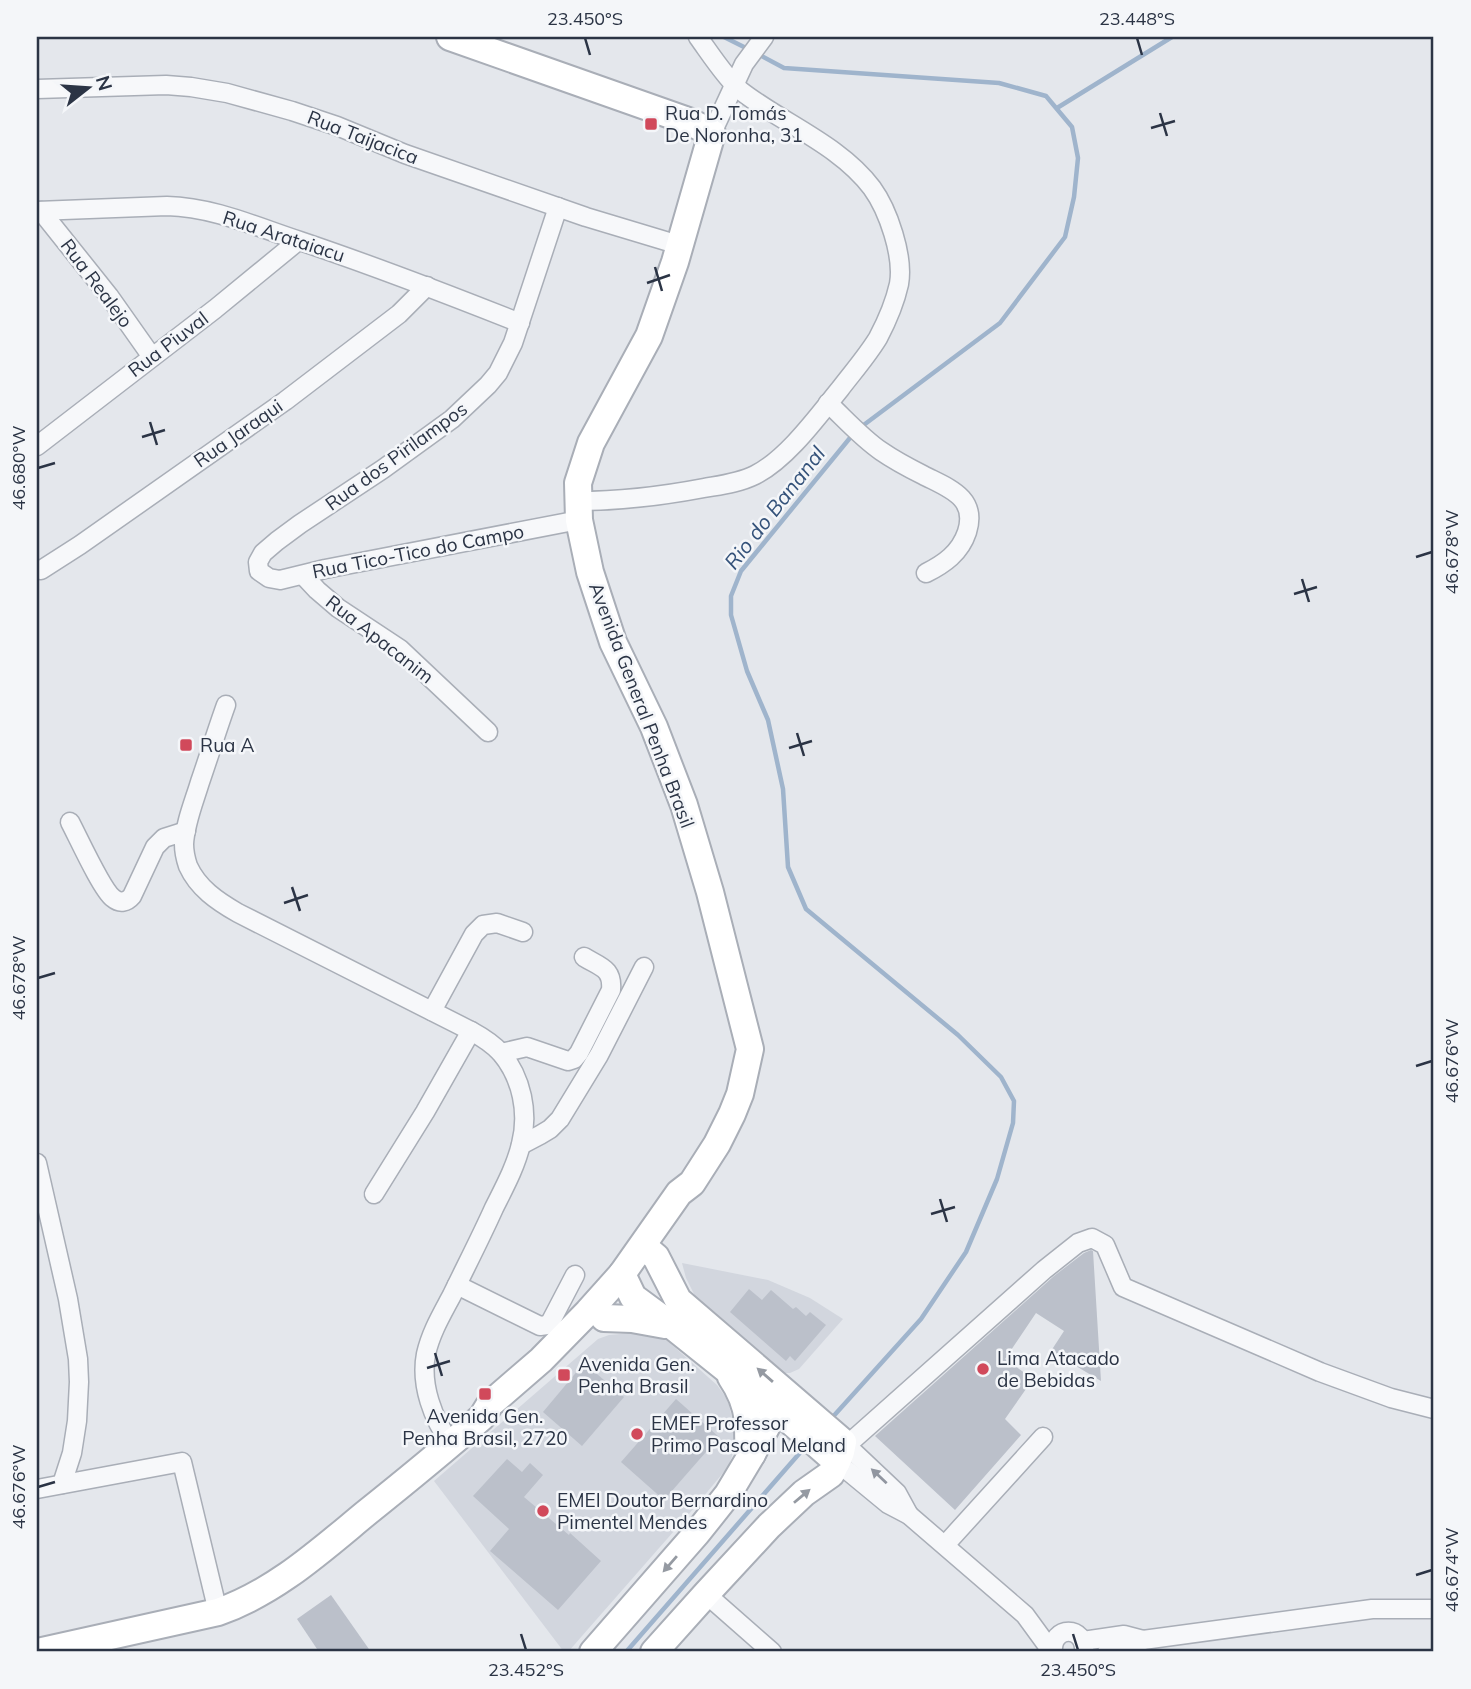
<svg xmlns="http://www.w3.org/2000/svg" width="1471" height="1689" font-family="Mulish,sans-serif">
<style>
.built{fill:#d2d6de}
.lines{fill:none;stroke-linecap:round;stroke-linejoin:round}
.stream{stroke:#9fb4cc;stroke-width:4.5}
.building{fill:#bbc0ca}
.street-casing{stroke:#a9aeb7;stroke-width:21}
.secondary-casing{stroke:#a9aeb7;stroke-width:30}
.street{stroke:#f7f8fa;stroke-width:18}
.secondary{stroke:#fff;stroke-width:26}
.oneway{fill:#959aa2}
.oneway2{fill:#9196a0}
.ticks{fill:none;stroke:#2b3445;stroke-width:2.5}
.poi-dot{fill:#d1495b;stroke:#f4f6f9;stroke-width:2.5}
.labels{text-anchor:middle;stroke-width:5;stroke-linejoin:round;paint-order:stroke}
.poi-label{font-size:19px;fill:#2b3445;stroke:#f4f6f9;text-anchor:start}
.street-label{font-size:19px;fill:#2b3445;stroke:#f4f6f9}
.water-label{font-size:21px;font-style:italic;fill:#34527a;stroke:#f4f6f9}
.neatline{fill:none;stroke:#2b3445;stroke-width:2.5}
.ticks-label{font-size:18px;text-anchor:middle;fill:#2b3445}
</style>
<rect width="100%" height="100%" fill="#e4e7ec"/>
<!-- built -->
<g class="built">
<path d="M682 1263 768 1280 810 1298 843 1319 799 1369 790 1373H784L777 1369 697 1300 686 1278Z"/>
<path d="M643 1332 662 1336 717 1385 725 1396 729 1405 735 1431 732 1456 728 1467 688 1515 568 1652H564L434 1481 598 1339 609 1335Z"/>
</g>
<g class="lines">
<!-- stream -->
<g class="stream">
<path d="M724 37 748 49"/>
<path d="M756 53 784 68 999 83 1046 96 1072 127 1078 158 1074 197 1065 237 1000 323 861 427"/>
<path d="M1057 108 1172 37"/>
<path d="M830 1420 921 1319 966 1252 997 1179 1013 1123 1014 1101 1001 1077 958 1035 806 909 788 867 783 789 768 720 747 671 731 615V596L741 571 854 433"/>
<path d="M626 1652 805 1447"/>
</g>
</g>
<!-- building -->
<g class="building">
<path d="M1091 1250 1093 1251 1101 1381 1051 1351 1064 1331 1036 1313 1005 1359 1033 1379 1005 1419 1021 1435 955 1510 875 1436 1054 1276 1084 1253Z"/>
<path d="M749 1289 762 1300 771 1290 793 1309 796 1307 806 1316 810 1312 826 1325 795 1361 790 1356 786 1361 730 1312Z"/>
<path d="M584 1363 624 1397 582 1446 543 1412Z"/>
<path d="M676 1399 719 1437 664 1500 621 1462Z"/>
<path d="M507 1459 522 1472 530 1463 543 1475 524 1497 569 1535 570 1533 601 1561 558 1610 490 1551 509 1529 473 1496Z"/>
<path d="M331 1595 371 1652H319L297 1619Z"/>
</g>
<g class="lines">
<defs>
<g id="street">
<path d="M37 89 166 85 191 87 227 93 292 111 337 126 405 154 586 217 679 245"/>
<path d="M712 133 744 64 764 37"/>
<path d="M558 207 513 343 498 373 488 385 452 419 383 469 300 524 277 541 263 553 258 562 259 571 269 578 280 580 325 569 579 520"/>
<path d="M37 211 167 206C213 207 257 227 300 241 374 266 447 294 520 323"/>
<path d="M41 211 109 296 152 357"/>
<path d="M828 403C845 419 862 438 881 451 894 460 909 468 923 475 948 488 978 497 967 532 960 553 944 564 926 573"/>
<path d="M37 446 215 309 298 241"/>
<path d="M577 501C620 501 662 496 704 488 721 485 739 483 755 475 787 459 818 416 840 389 853 372 867 356 878 338 887 321 895 302 899 284 904 256 888 210 872 188 840 145 782 123 741 91 727 80 709 52 698 37"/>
<path d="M41 570 80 545 285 401 399 314 427 286"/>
<path d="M303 575 317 590 338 608 400 649 488 732"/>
<path d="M226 705C217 730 209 756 200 782 194 802 185 823 184 844 184 851 186 860 188 866 198 888 217 901 238 913L471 1031C482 1037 493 1044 501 1053 522 1078 529 1113 521 1144 516 1166 504 1188 494 1208 481 1237 466 1266 452 1295 442 1314 431 1332 426 1354 420 1385 433 1419 451 1444"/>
<path d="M70 822C78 837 102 890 113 898 120 904 127 902 132 896L155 847 164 838 186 831"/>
<path d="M432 1011 474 934 483 925 497 923 523 932"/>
<path d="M501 1053 527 1047 568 1061 574 1059 579 1053 611 990C613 968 600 967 584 957"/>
<path d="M521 1145 540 1135 550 1129 560 1119 599 1055 644 967"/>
<path d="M37 1163 68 1299 78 1359 79 1382 77 1421 72 1453 62 1484"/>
<path d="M374 1194 425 1112 471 1031"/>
<path d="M457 1285 540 1326 547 1325 551 1321 575 1275"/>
<path d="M843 1442 897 1493 909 1515"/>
<path d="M846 1446 1044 1270 1078 1243 1092 1238 1105 1245 1123 1287 1320 1372 1391 1398 1434 1409"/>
<path d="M837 1462 888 1504 909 1515 1025 1615 1052 1652"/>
<path d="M37 1489 182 1462 218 1612"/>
<path d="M945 1545 1043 1437"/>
<path d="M706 1594 772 1652"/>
<path d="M1083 1641 1124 1635 1143 1640"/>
<path d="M1053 1652C1051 1625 1086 1625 1084 1652"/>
<path d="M1107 1652 1143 1640 1372 1609H1434"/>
</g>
<g id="secondary">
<path d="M643 1246 656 1257 678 1300 843 1442 841 1452 831 1474 804 1493 769 1526 706 1594 654 1652"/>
<path d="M622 1274 633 1297 675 1328 781 1413 837 1462"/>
<path d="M604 1318 632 1319 665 1325"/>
<path d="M731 1377C740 1390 746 1405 748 1420 749 1435 746 1440 752 1454"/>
<path d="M38 1652 218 1612C275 1592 319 1552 365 1514 405 1482 444 1450 482 1417L490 1404 541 1360 588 1312 622 1274 679 1193 692 1183 717 1144 732 1114 740 1094 750 1049 710 892 684 805 654 727 613 642 590 572 579 520 578 483 591 443 649 336 675 262 712 133 688 121 450 37"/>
<path d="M593 1652 697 1533 728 1494 752 1454 771 1418 788 1409H793L811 1415"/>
</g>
</defs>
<!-- street casing -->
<use href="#street" class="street-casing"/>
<!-- secondary casing -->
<use href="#secondary" class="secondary-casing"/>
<!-- street -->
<use href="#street" class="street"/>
<!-- secondary -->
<use href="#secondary" class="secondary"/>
</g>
<!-- one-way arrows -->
<defs><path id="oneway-solid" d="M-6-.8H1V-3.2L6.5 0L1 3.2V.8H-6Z" transform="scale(1.75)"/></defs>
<g class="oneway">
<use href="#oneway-solid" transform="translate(765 1375) rotate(-139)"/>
<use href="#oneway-solid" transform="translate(802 1496) rotate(-40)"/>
<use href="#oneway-solid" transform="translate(670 1564) rotate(131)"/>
</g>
<use class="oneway2" href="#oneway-solid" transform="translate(879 1476) rotate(-137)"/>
<!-- ticks -->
<path class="ticks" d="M585 38 590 55M1137 38 1142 55M1160 113 1167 136M1151 128 1175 121M655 267 662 291M647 283 670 275M150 422 157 445M142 437 165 430M38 468 55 463M1416 557 1432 552M1302 579 1309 602M1294 594 1317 587M797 733 804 756M789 748 812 741M292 887 300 911M284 903 308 895M38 978 55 973M1416 1066 1432 1061M940 1199 947 1222M931 1214 955 1207M435 1353 442 1376M427 1368 450 1361M38 1487 55 1482M1416 1575 1432 1570M521 1634 526 1650M1073 1634 1078 1650"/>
<!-- markers -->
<g class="poi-dot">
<rect x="644" y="117" width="14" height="14" rx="3.5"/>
<rect x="179" y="738" width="14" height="14" rx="3.5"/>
<circle cx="983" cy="1369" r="7"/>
<rect x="557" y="1368" width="14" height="14" rx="3.5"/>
<rect x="478" y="1387" width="14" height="14" rx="3.5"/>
<circle cx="637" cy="1434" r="7"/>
<circle cx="543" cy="1511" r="7"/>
</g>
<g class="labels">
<!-- poi labels -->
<g class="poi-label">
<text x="665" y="120">Rua D. Tomás<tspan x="665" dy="22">De Noronha, 31</tspan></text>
<text x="200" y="752">Rua A</text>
<text x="997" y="1365">Lima Atacado<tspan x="997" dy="22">de Bebidas</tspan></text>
<text x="578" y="1371">Avenida Gen.<tspan x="578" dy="22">Penha Brasil</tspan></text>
<text x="485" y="1423" text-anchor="middle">Avenida Gen.<tspan x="485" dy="22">Penha Brasil, 2720</tspan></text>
<text x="651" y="1430">EMEF Professor<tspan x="651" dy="22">Primo Pascoal Meland</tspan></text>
<text x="557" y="1507">EMEI Doutor Bernardino<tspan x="557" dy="22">Pimentel Mendes</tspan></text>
</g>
<!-- street labels -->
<g class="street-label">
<text transform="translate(363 137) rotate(21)" y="7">Rua Taijacica</text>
<text transform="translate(284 236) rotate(18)" y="7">Rua Arataiacu</text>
<text transform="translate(97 283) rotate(53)" y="7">Rua Realejo</text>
<text transform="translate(168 344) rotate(-37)" y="7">Rua Piuval</text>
<text transform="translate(238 433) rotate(-35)" y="7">Rua Jaraqui</text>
<text transform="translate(396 456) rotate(-36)" y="7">Rua dos Pirilampos</text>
<text transform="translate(418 551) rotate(-11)" y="7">Rua Tico-Tico do Campo</text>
<text transform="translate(380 639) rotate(38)" y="7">Rua Apacanim</text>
<text transform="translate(642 705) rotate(69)" y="7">Avenida General Penha Brasil</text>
</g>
<!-- water labels -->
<g class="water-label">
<text transform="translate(775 508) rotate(-52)" y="7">Rio do Bananal</text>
</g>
</g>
<!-- border -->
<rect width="1471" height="1689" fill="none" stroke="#f4f6f9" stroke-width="77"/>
<!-- north arrow -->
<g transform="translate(88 88) rotate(73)" stroke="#f4f6f9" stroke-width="5" paint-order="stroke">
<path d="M0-5L12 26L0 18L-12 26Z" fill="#2b3445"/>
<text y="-10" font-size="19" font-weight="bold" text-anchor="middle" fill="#2b3445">N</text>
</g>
<rect x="38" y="38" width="1394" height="1612" class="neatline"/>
<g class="ticks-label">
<text x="585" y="25">23.450°S</text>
<text x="1137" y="25">23.448°S</text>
<text transform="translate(19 468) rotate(-90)" y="6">46.680°W</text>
<text transform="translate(1452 552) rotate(-90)" y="6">46.678°W</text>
<text transform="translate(19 978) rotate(-90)" y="6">46.678°W</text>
<text transform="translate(1452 1061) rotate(-90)" y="6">46.676°W</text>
<text transform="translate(19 1487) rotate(-90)" y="6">46.676°W</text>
<text transform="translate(1452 1570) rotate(-90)" y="6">46.674°W</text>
<text x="526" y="1676">23.452°S</text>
<text x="1078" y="1676">23.450°S</text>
</g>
</svg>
